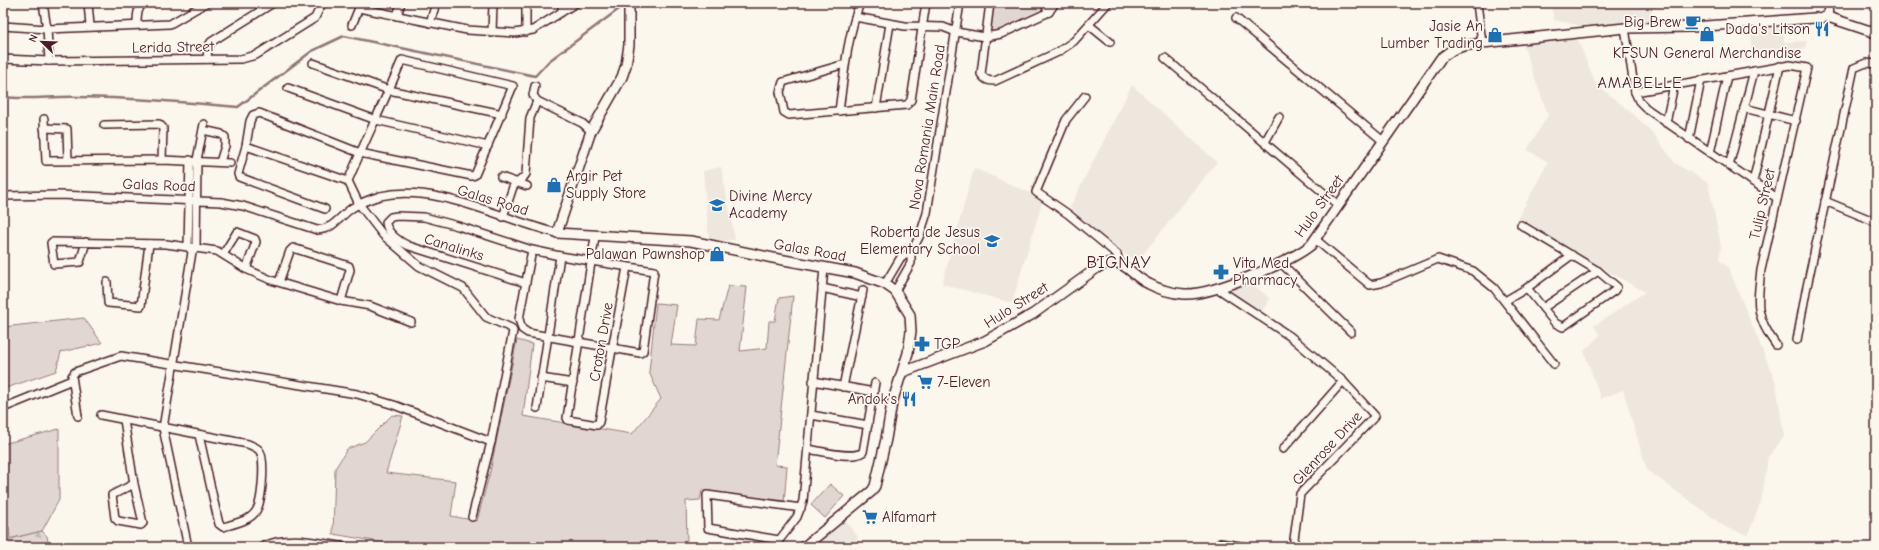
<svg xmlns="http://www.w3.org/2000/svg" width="1879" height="550" font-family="'Comic Neue',sans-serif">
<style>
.built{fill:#eee7de}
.green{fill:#e2d7d0;stroke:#967b7e}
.forest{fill:url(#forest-firs);stroke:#967b7e}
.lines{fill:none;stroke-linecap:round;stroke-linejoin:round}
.stream{stroke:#907477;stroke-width:2.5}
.minor-casing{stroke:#4a1f2b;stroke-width:10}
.tertiary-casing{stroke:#4a1f2b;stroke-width:11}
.secondary-casing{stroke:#4a1f2b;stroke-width:12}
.minor{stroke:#fbf7ec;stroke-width:7}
.tertiary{stroke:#fbf7ec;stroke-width:8}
.secondary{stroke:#fbf7ec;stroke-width:9}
.labels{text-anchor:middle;stroke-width:3.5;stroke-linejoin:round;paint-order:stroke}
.poi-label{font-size:15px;fill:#4a1f2b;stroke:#fbf7ec;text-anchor:end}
.street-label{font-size:15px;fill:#4a1f2b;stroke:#fbf7ec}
.neighbourhood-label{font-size:16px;letter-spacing:1px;fill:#4a1f2b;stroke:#fbf7ec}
.quarter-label{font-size:17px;letter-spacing:1px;fill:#4a1f2b;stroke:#fbf7ec}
</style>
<defs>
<pattern id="forest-firs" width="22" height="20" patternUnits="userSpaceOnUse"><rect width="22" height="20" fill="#e2d7d0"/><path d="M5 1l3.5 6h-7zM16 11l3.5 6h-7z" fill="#c3b8b3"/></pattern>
</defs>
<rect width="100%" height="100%" fill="#fbf7ec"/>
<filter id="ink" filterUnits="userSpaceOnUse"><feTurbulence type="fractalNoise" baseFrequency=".025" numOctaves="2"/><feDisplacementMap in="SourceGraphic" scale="8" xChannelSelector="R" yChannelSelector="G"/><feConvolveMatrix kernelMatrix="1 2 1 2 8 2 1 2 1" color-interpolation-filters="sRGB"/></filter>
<g filter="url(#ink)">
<!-- built -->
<g class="built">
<path d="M1551 3H1680L1678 7 1652 8 1649 24 1591 28 1554 20Z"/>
<path d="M1784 26V42L1807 41 1805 48 1751 56V30Z"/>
<path d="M1577 38 1596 84 1634 115 1653 133 1675 163 1708 183 1721 246 1719 260 1728 267 1776 383 1784 437 1768 457 1762 498 1748 535 1727 528 1647 470 1623 390 1601 399 1584 351 1600 335 1594 326 1645 292 1517 220 1548 162 1527 150 1548 115 1522 42Z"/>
<path d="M1132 85 1217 162 1136 263 1075 213 1070 207Z"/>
<path d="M721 167 735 240 709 241 703 171Z"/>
<path d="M974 168 1043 199 1012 303 942 284Z"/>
<path d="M1247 279 1270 299 1261 313 1225 290Z"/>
<path d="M845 520 858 537 852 547H833L821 541Z"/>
</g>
<!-- green -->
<g class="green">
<path d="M993 3H1039L1044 12 1037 18 988 36Z"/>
<path d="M728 286 747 287 740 351 767 348 769 321H775L779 298 793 296 775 465 787 466 784 503 702 490 700 500 686 501 687 543 692 547H409L333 534 335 469 347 449 365 442 392 415 403 416 386 473 456 481 451 516 477 521 490 472 517 340 532 344 523 416 632 434 661 399 649 372 656 303 677 305 671 345 696 346 699 319 719 320Z"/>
<path d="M84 318 102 343 61 352 56 371 3 389V327Z"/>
<path d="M59 429V500L42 531 9 539V527L3 528V444Z"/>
<path d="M830 484 844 496 825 518 811 505Z"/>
</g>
<!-- forest -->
<path class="forest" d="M9 527 10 539 42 531 47 536 49 547H3V528Z"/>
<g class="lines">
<!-- stream -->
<path class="stream" d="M3 97C28 100 54 96 79 97 133 98 184 102 238 107L312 51 344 36 535 76 549 61 619 9"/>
<defs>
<g id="minor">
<path d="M43 3 47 29 49 61"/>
<path d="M88 3 90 26"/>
<path d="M526 3V32"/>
<path d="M990 3 981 74C985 80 988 81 995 81L1058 52 1074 41 1108 3"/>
<path d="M1477 3 1482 43"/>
<path d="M359 8 467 30 515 33 533 30 576 3"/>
<path d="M562 11V3"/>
<path d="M1049 12 1055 3"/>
<path d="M397 16 401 3"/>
<path d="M855 17 905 26 943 27 956 32 985 37 1001 34 1049 12 1044 3"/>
<path d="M1236 18 1383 141"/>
<path d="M430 23 436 3"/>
<path d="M137 24C137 16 137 8 144 3"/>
<path d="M352 25 361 3"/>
<path d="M1089 25 1110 42"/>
<path d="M3 26 47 29 170 24 206 3"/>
<path d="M1625 28 1635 92 1639 101 1647 109 1777 198"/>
<path d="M492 33 493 3"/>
<path d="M1165 58 1338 205"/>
<path d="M3 59 49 61 241 59 256 55 315 18 322 3"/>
<path d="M207 59 208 47 211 42 273 3"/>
<path d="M313 63 389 90 502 114"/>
<path d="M845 64 783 82 780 92 784 112 789 115 907 105 911 100 926 3"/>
<path d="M535 86 533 95 537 101 582 123 591 131"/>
<path d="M288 88 376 120 488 146"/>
<path d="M1635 92 1790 65 1807 68 1761 270C1757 304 1755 316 1776 345"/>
<path d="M1085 96 1066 120 1036 192 1068 214 1113 251 1117 254 1119 262"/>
<path d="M876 108 890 24"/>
<path d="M1744 108 1796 121"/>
<path d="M839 111C844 75 847 37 860 3"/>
<path d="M44 119 46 161 162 160 230 163"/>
<path d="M1666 123 1674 85"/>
<path d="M104 125 159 124 163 128 162 160"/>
<path d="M44 128 67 129 68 160"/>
<path d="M203 130 221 134 225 137V146L220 162"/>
<path d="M1689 139 1701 80"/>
<path d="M1265 142 1279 117"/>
<path d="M246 146 250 121 253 115 259 113 360 153 472 176 475 175 513 86 402 60 401 62C384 102 365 141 348 181L359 204 383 235 419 266 463 288 486 317 511 328 513 331 491 442 472 517"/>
<path d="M1710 153 1727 76"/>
<path d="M1729 166 1754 71"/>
<path d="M501 177 527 186"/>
<path d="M1753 182 1780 66"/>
<path d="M3 196 60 195 221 202 243 206 317 230C334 229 339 217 352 208 360 203 370 199 380 196 437 183 503 220 557 233"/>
<path d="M1825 201 1876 222"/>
<path d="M325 209 239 177 238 174 246 146 348 181"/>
<path d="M503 217 513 187C517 181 523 180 526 174L530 118 537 101"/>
<path d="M1521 225 1598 271 1617 287 1614 291 1563 327 1555 323 1527 288"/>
<path d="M595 237 567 418 568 420 597 425 599 422 627 267"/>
<path d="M1315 239 1370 285 1381 283 1438 259 1473 271 1494 288 1554 364"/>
<path d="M86 242 80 262 54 264 51 243 52 242 166 244 217 251 246 269 271 280 341 301 370 306 411 322"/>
<path d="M190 249 188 246 190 160"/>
<path d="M224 253 237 232 255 239 256 242 246 269"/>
<path d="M1281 263 1351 332"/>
<path d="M107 282 108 303 141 306 149 244"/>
<path d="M279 282 290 251 293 248 349 266 350 270 341 301"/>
<path d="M526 283 409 246C400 242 386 233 386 222L391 217 397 216 424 217 458 226 532 250 560 256 654 271 643 351 640 353 528 333 522 329 519 319 532 250"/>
<path d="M885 284 901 257 911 253"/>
<path d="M822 288 862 297"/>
<path d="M1217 288 1291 337 1343 381 1375 416 1300 494 1293 547"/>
<path d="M895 291 911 263V253L920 235 927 213 960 3"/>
<path d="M1505 301 1527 288 1572 255"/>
<path d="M1543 308 1598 271"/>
<path d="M1797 340 1806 291 1854 68 1866 63 1876 64"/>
<path d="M541 378 573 383"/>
<path d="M813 381 874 392"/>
<path d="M843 387 863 290"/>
<path d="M3 408 72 380"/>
<path d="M537 408 560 256"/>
<path d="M101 415 248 444C252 446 256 447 259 450 266 458 262 502 256 511 250 521 233 524 223 527L219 524 199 435"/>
<path d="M811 415 868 425"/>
<path d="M78 416 72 376 75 372 121 356 357 394 394 405 491 442"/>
<path d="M124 420 134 484 143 523 141 525 118 521 115 518 112 495 134 484"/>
<path d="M808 449C821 451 852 460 863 452L875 383"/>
<path d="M1283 449 1343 381"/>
<path d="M779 540 708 528 707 495 801 508"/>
<path d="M1220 543 1247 547"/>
<path d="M188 547 163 428 192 252 196 247 197 160 204 124"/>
<path d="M262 547C288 534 318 543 346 547"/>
<path d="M774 547 797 517 803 501 824 268"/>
</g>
<path id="tertiary" d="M1828 17V3"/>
<g id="secondary">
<path d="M629 3V45L626 65 622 77 591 131 557 233 691 241 773 258 855 273 885 284 895 291 910 315 911 331 908 353 892 403 886 439 875 486 872 491 804 547"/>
<path d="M903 372 985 341 1033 314 1097 268C1122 252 1128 274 1149 284 1160 290 1172 293 1184 294 1211 296 1290 262 1311 245L1441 58 1452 50 1463 46 1482 43 1625 28 1692 27 1828 17 1876 33"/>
</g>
</defs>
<!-- minor casing -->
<use href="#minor" class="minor-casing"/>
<!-- tertiary casing -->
<use href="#tertiary" class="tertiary-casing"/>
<!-- secondary casing -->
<use href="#secondary" class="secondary-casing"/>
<!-- minor -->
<use href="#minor" class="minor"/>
<!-- tertiary -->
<use href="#tertiary" class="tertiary"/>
<!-- secondary -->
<use href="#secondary" class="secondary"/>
</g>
</g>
<!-- icons -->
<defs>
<symbol id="cafe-bare" viewBox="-9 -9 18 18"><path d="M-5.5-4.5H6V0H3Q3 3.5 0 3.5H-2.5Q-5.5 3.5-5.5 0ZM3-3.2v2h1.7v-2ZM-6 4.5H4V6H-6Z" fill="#1f6fb2" stroke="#fbf7ec" stroke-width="2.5" paint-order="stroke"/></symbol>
<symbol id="restaurant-bare" viewBox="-9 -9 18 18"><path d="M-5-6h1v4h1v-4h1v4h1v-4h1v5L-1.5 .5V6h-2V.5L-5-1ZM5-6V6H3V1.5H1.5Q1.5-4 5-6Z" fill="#1f6fb2" stroke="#fbf7ec" stroke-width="2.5" paint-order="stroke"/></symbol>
<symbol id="shop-bare" viewBox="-9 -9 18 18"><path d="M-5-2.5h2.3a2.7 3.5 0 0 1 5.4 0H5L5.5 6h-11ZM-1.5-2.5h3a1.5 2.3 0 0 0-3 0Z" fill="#1f6fb2" stroke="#fbf7ec" stroke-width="2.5" paint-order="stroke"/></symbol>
<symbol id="school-bare" viewBox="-9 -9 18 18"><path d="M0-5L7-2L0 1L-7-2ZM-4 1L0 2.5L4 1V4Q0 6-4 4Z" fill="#1f6fb2" stroke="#fbf7ec" stroke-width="2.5" paint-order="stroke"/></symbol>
<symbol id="pharmacy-bare" viewBox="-9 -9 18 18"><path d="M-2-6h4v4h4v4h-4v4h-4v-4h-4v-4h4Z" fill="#1f6fb2" stroke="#fbf7ec" stroke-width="2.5" paint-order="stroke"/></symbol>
<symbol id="supermarket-bare" viewBox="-9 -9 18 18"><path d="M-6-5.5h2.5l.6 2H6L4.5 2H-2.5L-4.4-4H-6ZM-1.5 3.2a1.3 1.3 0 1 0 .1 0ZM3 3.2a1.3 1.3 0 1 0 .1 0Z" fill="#1f6fb2" stroke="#fbf7ec" stroke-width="2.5" paint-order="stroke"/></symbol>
</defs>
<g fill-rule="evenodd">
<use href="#cafe-bare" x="1682" y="11" width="22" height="22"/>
<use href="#restaurant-bare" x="1811" y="18" width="22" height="22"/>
<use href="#shop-bare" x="1696" y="23" width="22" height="22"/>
<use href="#shop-bare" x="1484" y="24" width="22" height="22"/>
<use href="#shop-bare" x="543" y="174" width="22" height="22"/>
<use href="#school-bare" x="706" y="194" width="22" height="22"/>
<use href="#school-bare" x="981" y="230" width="22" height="22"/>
<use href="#shop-bare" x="706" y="243" width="22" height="22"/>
<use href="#pharmacy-bare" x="1210" y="261" width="22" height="22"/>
<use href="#pharmacy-bare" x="911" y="333" width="22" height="22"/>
<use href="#supermarket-bare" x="914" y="371" width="22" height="22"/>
<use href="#restaurant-bare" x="898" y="388" width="22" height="22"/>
<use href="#supermarket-bare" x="859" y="506" width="22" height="22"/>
</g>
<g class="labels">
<!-- poi labels -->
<g class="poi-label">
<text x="1681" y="27">Big Brew</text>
<text x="1483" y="31">Jasie An<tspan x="1483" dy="17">Lumber Trading</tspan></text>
<text x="1810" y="34">Dada's Litson</text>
<text x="1707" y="58" text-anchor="middle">KFSUN General Merchandise</text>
<text x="566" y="181" text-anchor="start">Argir Pet<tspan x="566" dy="17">Supply Store</tspan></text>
<text x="729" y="201" text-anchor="start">Divine Mercy<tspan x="729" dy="17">Academy</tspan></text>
<text x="980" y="237">Roberta de Jesus<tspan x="980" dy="17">Elementary School</tspan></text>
<text x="705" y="259">Palawan Pawnshop</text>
<text x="1233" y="268" text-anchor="start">Vita Med<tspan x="1233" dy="17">Pharmacy</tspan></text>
<text x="934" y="349" text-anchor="start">TGP</text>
<text x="937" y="387" text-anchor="start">7-Eleven</text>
<text x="897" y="404">Andok's</text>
<text x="882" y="522" text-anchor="start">Alfamart</text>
</g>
<!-- street labels -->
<g class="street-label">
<text transform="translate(173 47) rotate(-1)" y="5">Lerida Street</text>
<text transform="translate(927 127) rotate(-81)" y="5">Nova Romania Main Road</text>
<text transform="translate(159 185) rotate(2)" y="5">Galas Road</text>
<text transform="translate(493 200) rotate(17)" y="5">Galas Road</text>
<text transform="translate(1762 204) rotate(-77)" y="5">Tulip Street</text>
<text transform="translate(1319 206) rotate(-54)" y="5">Hulo Street</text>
<text transform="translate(454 247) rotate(17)" y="5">Canalinks</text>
<text transform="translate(810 250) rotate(10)" y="5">Galas Road</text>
<text transform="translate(1016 305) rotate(-32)" y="5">Hulo Street</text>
<text transform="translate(601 342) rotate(-80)" y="5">Croton Drive</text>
<text transform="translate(1327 448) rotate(-47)" y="5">Glenrose Drive</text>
</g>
<!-- neighbourhood labels -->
<g class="neighbourhood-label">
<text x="1640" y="88">AMABELLE</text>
</g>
<!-- quarter labels -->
<g class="quarter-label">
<text x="1119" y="268">BIGNAY</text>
</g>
</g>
<!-- margin -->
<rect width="1879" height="550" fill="none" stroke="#fbf7ec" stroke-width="16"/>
<rect x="8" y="8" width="1863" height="534" fill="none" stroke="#4a1f2b" stroke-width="1.5" filter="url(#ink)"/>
<!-- north arrow -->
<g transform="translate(42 42) rotate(293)" stroke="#fbf7ec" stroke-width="3" paint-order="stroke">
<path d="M0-3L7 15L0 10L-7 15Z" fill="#4a1f2b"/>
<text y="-6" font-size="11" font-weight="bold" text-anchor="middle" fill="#4a1f2b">N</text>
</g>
</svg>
